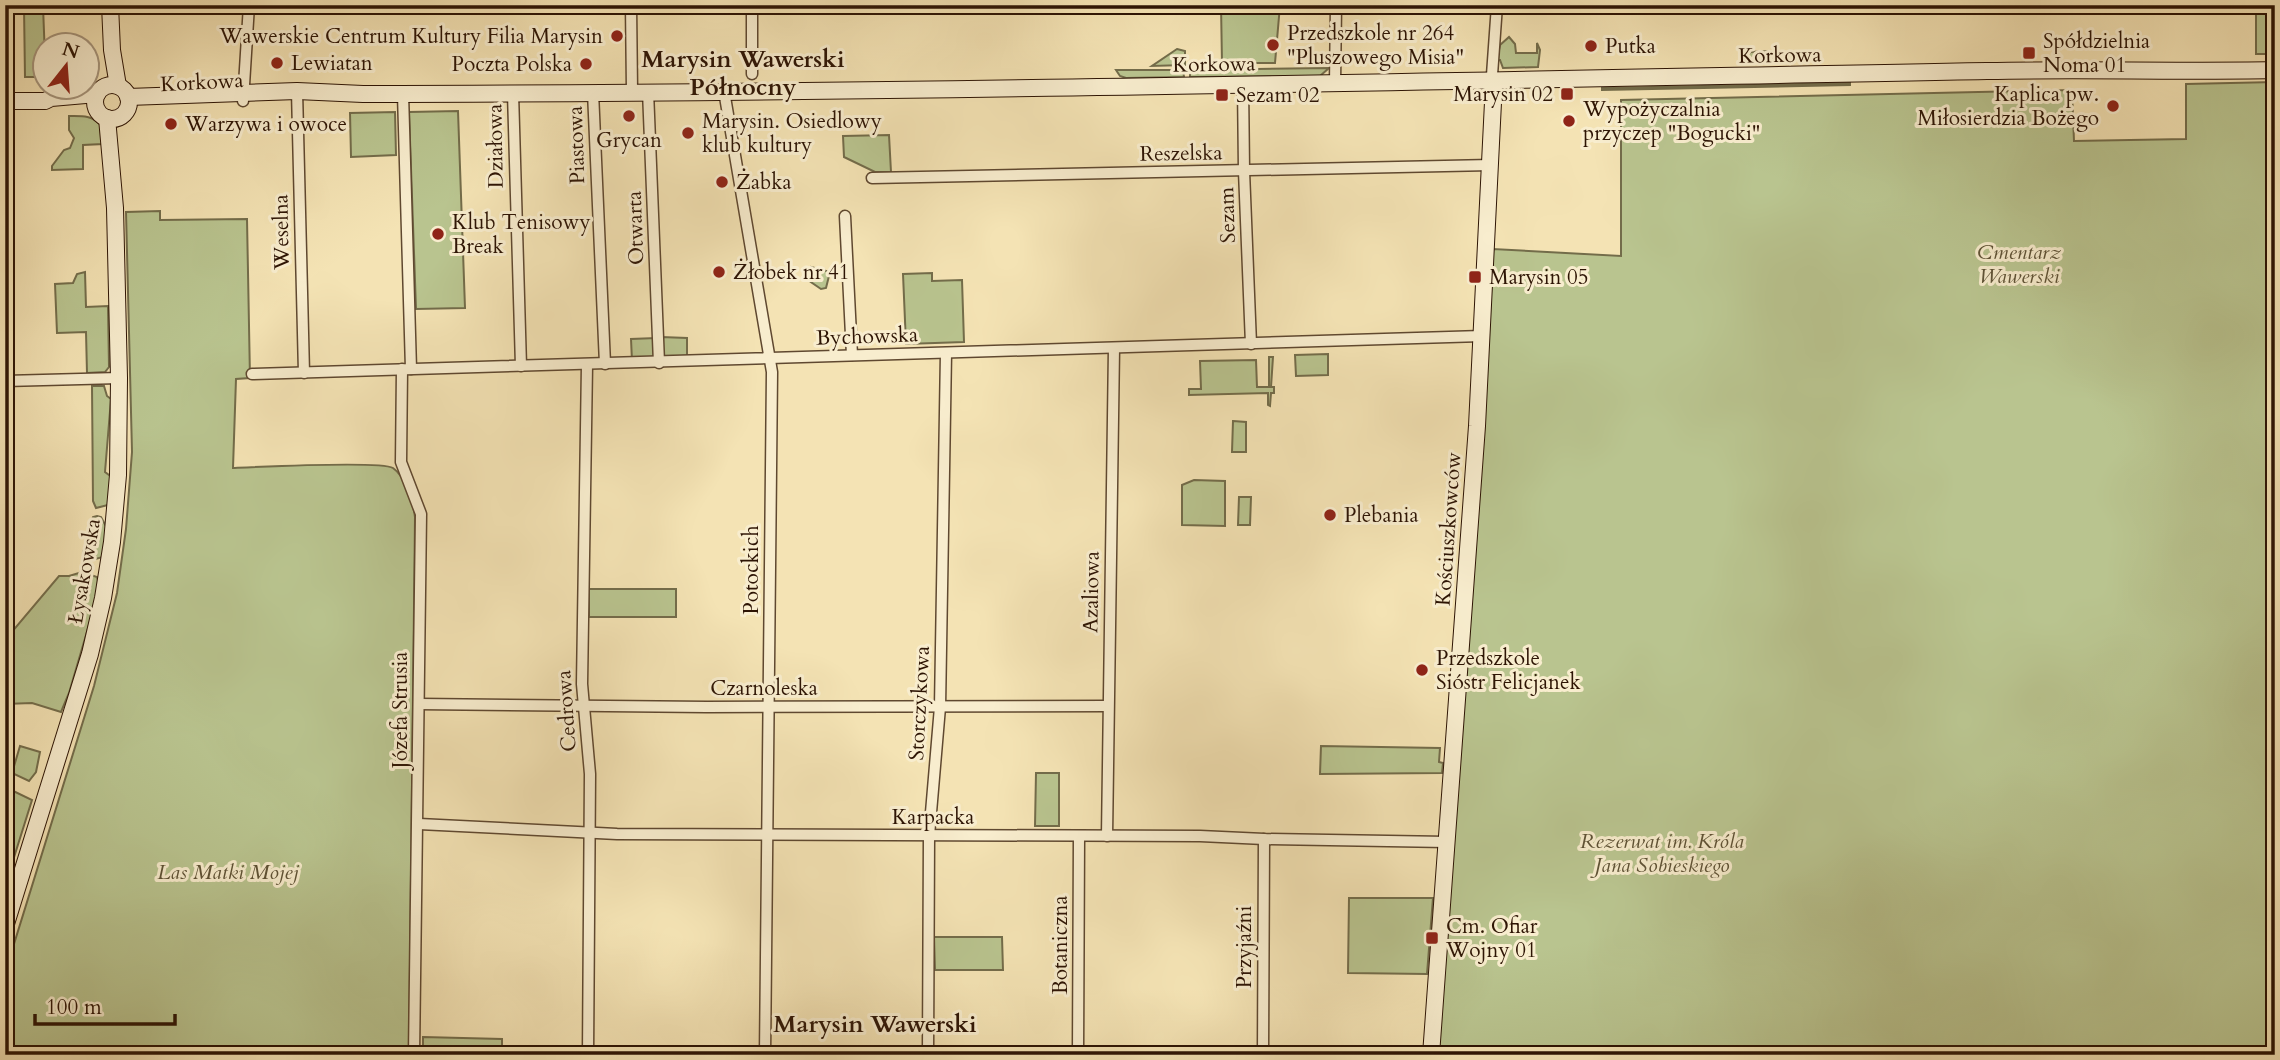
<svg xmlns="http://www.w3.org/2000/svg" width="2280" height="1060" font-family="Cardo,serif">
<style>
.green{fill:#b9c48f;stroke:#736c4a;stroke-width:2}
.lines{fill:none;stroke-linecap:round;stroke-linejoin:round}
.street-casing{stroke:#5f4830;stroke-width:13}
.secondary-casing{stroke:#2d1404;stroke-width:18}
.street{stroke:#f8edce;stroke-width:10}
.secondary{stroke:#f8edce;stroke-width:16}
.poi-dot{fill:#8f2418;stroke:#f8edce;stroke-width:2.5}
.labels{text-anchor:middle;stroke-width:6;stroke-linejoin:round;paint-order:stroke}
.poi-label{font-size:21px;fill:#2d1404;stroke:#f8edce;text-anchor:start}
.street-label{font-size:21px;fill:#2d1404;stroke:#f8edce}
.park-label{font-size:21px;font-style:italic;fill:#5e5235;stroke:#f8edce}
.quarter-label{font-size:24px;font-weight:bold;fill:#2d1404;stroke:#f8edce}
</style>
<rect width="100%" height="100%" fill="#f4e3b4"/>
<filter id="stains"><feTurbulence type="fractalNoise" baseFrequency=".00286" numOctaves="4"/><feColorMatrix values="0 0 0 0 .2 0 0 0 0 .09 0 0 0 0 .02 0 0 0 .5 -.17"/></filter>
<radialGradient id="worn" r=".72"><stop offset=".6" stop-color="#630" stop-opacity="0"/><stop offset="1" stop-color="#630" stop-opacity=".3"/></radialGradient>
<!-- green -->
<g class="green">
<path d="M1221 5H1280L1275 63H1222Z"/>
<rect x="2256" y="5" width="19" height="49"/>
<path d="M43 6 45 58 41 59V77H25L24 7Z"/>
<path d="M1509 37 1515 44 1516 53H1537V43L1540 50 1538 67 1503 68 1500 60H1497L1500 45Z"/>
<path d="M1177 49 1185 51V65L1152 66Z"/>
<path d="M1751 52C1763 52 1780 47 1783 61L1746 62 1747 55Z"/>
<path d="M1329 68 1320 76 1190 77V72L1193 70Z"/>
<path d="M1116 70H1183L1184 77 1126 78 1120 76Z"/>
<path d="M2275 82V1055H1438L1493 249 1621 256V100L2072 90 2074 141 2186 139V84Z"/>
<path d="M1850 83V85L1602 90V88Z"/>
<path d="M458 111 465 308 416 309 409 112Z"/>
<path d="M395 112 396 155 351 157 350 113Z"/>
<path d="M69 116C82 116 91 115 100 124L103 144 83 145V169L52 170V166L64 150 70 148 74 138 69 130Z"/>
<path d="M889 135 891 172H875L844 157 843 136Z"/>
<path d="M160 211V220L247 219 250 378 236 379 233 468C256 467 381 461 393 468 406 477 413 502 415 517L409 1055H5V973L94 686 117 593 126 529 132 452 126 212Z"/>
<path d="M811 267 830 272 826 288 821 289 808 280Z"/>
<path d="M85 272 86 307 108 306 109 367 105 372 87 373 86 332 57 333 55 284 73 283 77 274Z"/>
<path d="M932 273V281L962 280 964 342 906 344 903 274Z"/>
<path d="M661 337 687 338V359L668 360 662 355Z"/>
<path d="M656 338 657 358 632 361 631 339Z"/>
<path d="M1328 354V375L1296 376 1295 355Z"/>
<path d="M1269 357H1273L1271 387H1274V393H1271L1270 406 1268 405V393L1189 395V389H1201L1200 361 1256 360 1257 387H1269Z"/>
<path d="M92 386H104L107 396 111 399 105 472 113 478 108 505 96 508 93 501Z"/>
<path d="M1233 421 1246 422V452H1232Z"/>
<path d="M1194 480 1225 481V526L1182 525V485Z"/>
<path d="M1239 497H1251L1250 525H1238Z"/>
<path d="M97 516 101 517 108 530 103 557 88 561 84 557 83 553 93 517Z"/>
<path d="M82 572 97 577C100 584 95 591 96 601L69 693 61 712 32 703 5 704V640L59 576H69Z"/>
<rect x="589" y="589" width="87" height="28"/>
<path d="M20 746 40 752 36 772 29 781 12 773Z"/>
<path d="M1321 746 1440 748 1439 762 1443 763 1442 773 1320 774Z"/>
<path d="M1036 773H1059V826H1035Z"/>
<path d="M5 787 32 800 5 886Z"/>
<path d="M1349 898H1433L1427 974 1348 973Z"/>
<path d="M934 937H1002L1003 970H935Z"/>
<path d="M423 1037 502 1039V1055H423Z"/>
</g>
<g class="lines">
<defs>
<g id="street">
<path d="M631 5 632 91"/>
<path d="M752 5V74"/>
<path d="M1494 82 1492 75 1497 5"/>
<path d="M1243 84 1244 171 1251 344"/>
<path d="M1335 84 1336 5"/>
<path d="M297 91 304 373"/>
<path d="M648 91 659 363"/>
<path d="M724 91 772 372 765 1055"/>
<path d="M593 92 605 364"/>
<path d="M513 93 521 366"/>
<path d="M403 94 411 369"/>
<path d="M243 101 249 5"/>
<path d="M872 178 1491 165"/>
<path d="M845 216 852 355"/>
<path d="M587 365 582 684 590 774 588 1055"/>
<path d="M402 369 401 462 421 514 414 1055"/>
<path d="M252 374 1482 336"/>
<path d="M5 381 119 378"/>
<path d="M419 704 707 707 1108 706"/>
<path d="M419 824 617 834 1200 836 1264 839 1447 842"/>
<path d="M1107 836 1114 348"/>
<path d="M928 1055 929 836 940 707 946 353"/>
<path d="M1078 1055 1079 836"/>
<path d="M1263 1055 1264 839"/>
</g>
<g id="secondary">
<path d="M110 5 112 50 118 86"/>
<circle cx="112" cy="102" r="17"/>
<path d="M128 97 297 91 363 94C904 93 1445 81 1987 71 2083 69 2179 72 2275 70"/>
<path d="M5 101H45L51 98 97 94"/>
<path d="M5 927 90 654 103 598 112 542 118 475 119 378 115 208 107 118"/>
<path d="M1431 1055 1477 426 1494 82"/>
</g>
</defs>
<!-- street casing -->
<use href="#street" class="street-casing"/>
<!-- secondary casing -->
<use href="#secondary" class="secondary-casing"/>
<!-- street -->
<use href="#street" class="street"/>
<!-- secondary -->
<use href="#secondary" class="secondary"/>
</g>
<!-- markers -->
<g class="poi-dot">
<circle cx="617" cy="36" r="7"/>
<circle cx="1273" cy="45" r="7"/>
<circle cx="1591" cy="46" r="7"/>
<rect x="2022" y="46" width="14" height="14" rx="3.5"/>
<circle cx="277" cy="63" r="7"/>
<circle cx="586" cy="64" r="7"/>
<rect x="1560" y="87" width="14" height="14" rx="3.5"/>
<rect x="1215" y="88" width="14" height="14" rx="3.5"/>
<circle cx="2113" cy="106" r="7"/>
<circle cx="629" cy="116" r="7"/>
<circle cx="1569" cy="121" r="7"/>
<circle cx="171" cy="124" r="7"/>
<circle cx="688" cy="133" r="7"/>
<circle cx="722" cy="182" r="7"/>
<circle cx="438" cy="234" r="7"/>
<circle cx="719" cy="272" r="7"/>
<rect x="1468" y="270" width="14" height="14" rx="3.5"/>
<circle cx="1330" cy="515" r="7"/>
<circle cx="1422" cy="670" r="7"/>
<rect x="1425" y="931" width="14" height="14" rx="3.5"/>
</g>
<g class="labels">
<!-- poi labels -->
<g class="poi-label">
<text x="1287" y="40">Przedszkole nr 264<tspan x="1287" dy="24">"Pluszowego Misia"</tspan></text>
<text x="603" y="43" text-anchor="end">Wawerskie Centrum Kultury Filia Marysin</text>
<text x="2043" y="48">Spółdzielnia<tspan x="2043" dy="24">Noma 01</tspan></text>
<text x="1605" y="53">Putka</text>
<text x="291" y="70">Lewiatan</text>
<text x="572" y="71" text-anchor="end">Poczta Polska</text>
<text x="1553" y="101" text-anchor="end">Marysin 02</text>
<text x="2099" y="101" text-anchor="end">Kaplica pw.<tspan x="2099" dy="24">Miłosierdzia Bożego</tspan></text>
<text x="1236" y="102">Sezam 02</text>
<text x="1583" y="116">Wypożyczalnia<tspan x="1583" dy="24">przyczep "Bogucki"</tspan></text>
<text x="702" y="128">Marysin. Osiedlowy<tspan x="702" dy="24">klub kultury</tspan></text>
<text x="185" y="131">Warzywa i owoce</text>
<text x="629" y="147" text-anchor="middle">Grycan</text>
<text x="736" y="189">Żabka</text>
<text x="452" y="229">Klub Tenisowy<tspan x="452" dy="24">Break</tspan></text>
<text x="733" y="279">Żłobek nr 41</text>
<text x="1489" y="284">Marysin 05</text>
<text x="1344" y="522">Plebania</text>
<text x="1436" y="665">Przedszkole<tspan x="1436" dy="24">Sióstr Felicjanek</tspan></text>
<text x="1446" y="933">Cm. Ofiar<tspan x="1446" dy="24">Wojny 01</tspan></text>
</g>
<!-- street labels -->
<g class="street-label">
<text transform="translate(1780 55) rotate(-1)" y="7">Korkowa</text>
<text transform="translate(1214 64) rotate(-1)" y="7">Korkowa</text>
<text transform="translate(202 82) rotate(-3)" y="7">Korkowa</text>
<text transform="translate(576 145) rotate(-92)" y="7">Piastowa</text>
<text transform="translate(495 146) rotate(-91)" y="7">Działowa</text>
<text transform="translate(1181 153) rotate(-1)" y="7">Reszelska</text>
<text transform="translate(1227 215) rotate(-92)" y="7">Sezam</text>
<text transform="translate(635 228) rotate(-92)" y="7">Otwarta</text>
<text transform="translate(281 232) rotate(-91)" y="7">Weselna</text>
<text transform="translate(867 336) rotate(-2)" y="7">Bychowska</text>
<text transform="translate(1448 529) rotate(-86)" y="7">Kościuszkowców</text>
<text transform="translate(751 570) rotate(-90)" y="7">Potockich</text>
<text transform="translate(84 571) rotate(-80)" y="7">Łysakowska</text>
<text transform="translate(1091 592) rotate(-89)" y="7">Azaliowa</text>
<text x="764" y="695">Czarnoleska</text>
<text transform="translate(919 703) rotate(-87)" y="7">Storczykowa</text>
<text transform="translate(400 710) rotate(-90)" y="7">Józefa Strusia</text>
<text transform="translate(566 711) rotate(-94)" y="7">Cedrowa</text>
<text x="933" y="824">Karpacka</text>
<text transform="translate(1060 945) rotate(-90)" y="7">Botaniczna</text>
<text transform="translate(1244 947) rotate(-90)" y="7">Przyjaźni</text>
</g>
<!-- park labels -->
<g class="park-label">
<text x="2019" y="259">Cmentarz<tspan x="2019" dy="24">Wawerski</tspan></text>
<text x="1662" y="848">Rezerwat im. Króla<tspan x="1662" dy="24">Jana Sobieskiego</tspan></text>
<text x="228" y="879">Las Matki Mojej</text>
</g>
<!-- quarter labels -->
<g class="quarter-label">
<text x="743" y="67">Marysin Wawerski<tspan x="743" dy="28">Północny</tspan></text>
<text x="875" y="1032">Marysin Wawerski</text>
</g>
</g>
<!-- margin -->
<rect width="2280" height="1060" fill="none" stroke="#f4e3b4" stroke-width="28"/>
<rect x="7" y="7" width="2266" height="1046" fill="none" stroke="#2d1404" stroke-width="3.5"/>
<rect x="14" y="14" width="2252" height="1032" fill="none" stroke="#2d1404" stroke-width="2"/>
<!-- north arrow -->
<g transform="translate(66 66) rotate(17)"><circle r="33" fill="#f8edce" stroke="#a7967d" stroke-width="2"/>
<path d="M0-5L12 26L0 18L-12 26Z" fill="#8f2418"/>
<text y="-10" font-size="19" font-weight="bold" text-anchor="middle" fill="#2d1404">N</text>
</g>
<!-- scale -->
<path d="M35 1014v10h140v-10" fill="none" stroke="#2d1404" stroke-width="3.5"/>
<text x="46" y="1014" font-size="21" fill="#2d1404" stroke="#f8edce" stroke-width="5" paint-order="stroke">100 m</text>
<rect width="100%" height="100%" filter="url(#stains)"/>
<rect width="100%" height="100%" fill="url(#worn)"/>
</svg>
